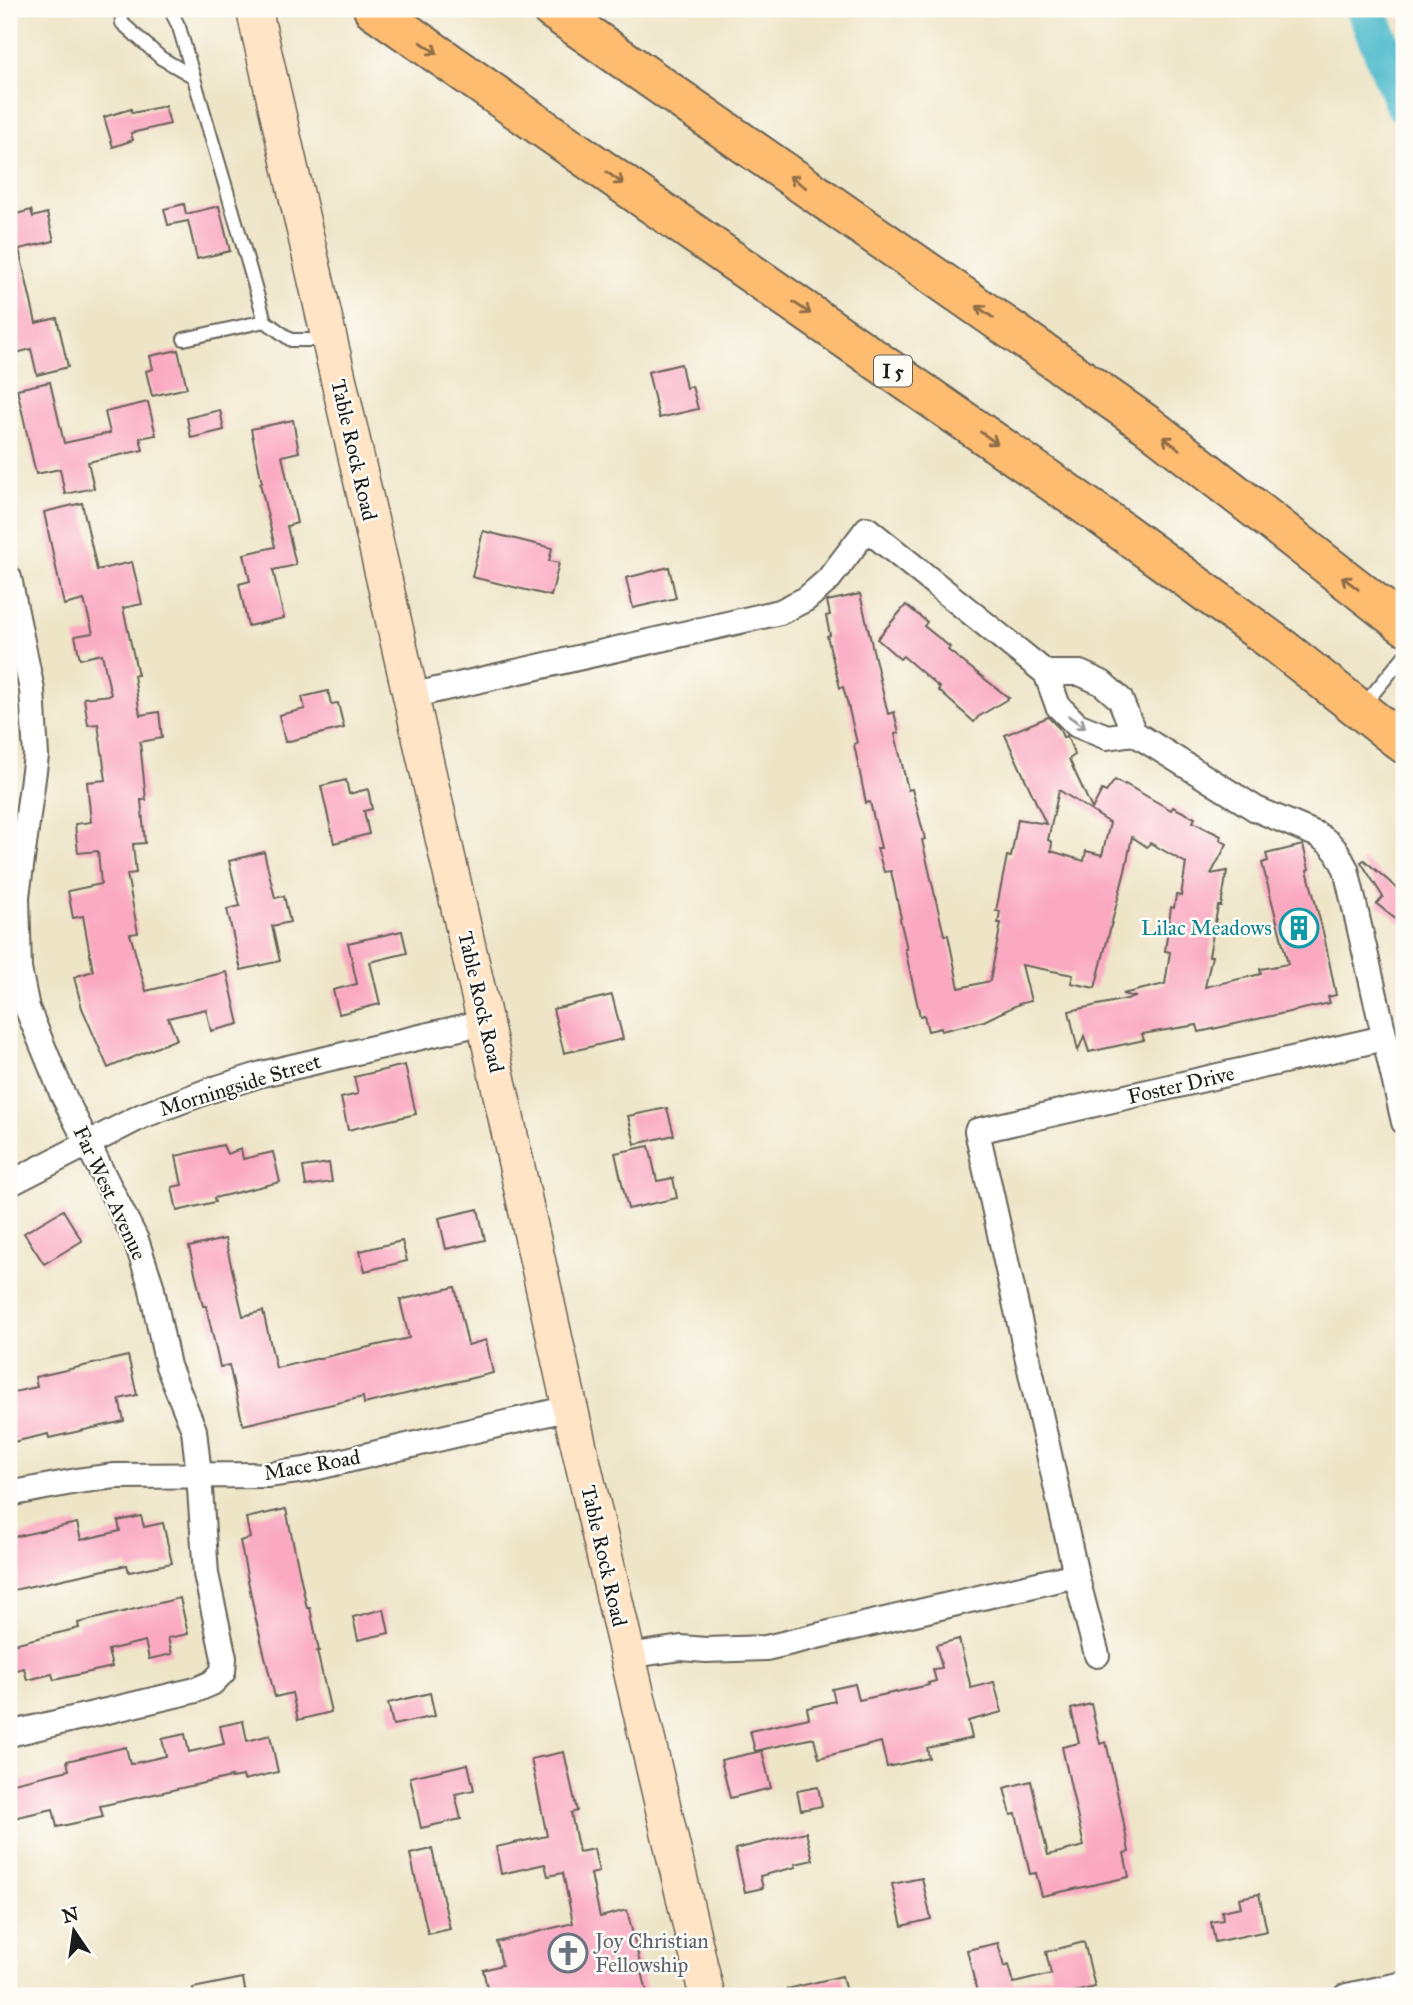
<svg xmlns="http://www.w3.org/2000/svg" width="1413" height="2005" font-family="'IM FELL Great Primer',serif">
<style>
.lines{fill:none;stroke-linecap:round;stroke-linejoin:round}
.river{stroke:#50bbcc;stroke-width:40}
.building{fill:#faa9c1;fill-rule:evenodd}
.lane-casing{stroke:#666258;stroke-width:16}
.street-casing{stroke:#666258;stroke-width:28}
.secondary-casing{stroke:#666258;stroke-width:38}
.highway-casing{stroke:#666258;stroke-width:42}
.lane{stroke:#fff;stroke-width:12}
.street{stroke:#fff;stroke-width:24}
.secondary{stroke:#ffe4c6;stroke-width:35}
.highway{stroke:#febc70;stroke-width:38}
.oneway{stroke:#8d6c46}
.oneway2{stroke:#999}
.labels{text-anchor:middle;stroke-width:5;stroke-linejoin:round;paint-order:stroke}
.shield{fill:#fdfcf7;stroke:#605f5e;stroke-width:2}
.shield-label{font-size:19px;font-weight:bold;fill:#1c1c1c}
.street-label{font-size:21px;fill:#1c1c1c;stroke:#fdfcf7}
.culture-label{font-size:21px;fill:#0d838f;stroke:#fdfcf7;text-anchor:end}
.worship-label{font-size:21px;fill:#5b616d;stroke:#fdfcf7;text-anchor:start}
</style>
<rect width="100%" height="100%" fill="#fdfcf7"/>
<filter id="ink" filterUnits="userSpaceOnUse"><feTurbulence type="fractalNoise" baseFrequency=".0143" numOctaves="2"/><feDisplacementMap in="SourceGraphic" scale="14" xChannelSelector="R" yChannelSelector="G"/><feConvolveMatrix kernelMatrix="1 2 1 2 8 2 1 2 1" color-interpolation-filters="sRGB"/></filter>
<filter id="wash" filterUnits="userSpaceOnUse"><feTurbulence type="fractalNoise" baseFrequency=".00686" numOctaves="4" result="noise"/><feDisplacementMap in="SourceGraphic" scale="28" xChannelSelector="R" yChannelSelector="G"/><feGaussianBlur stdDeviation="1.57" result="paint"/><feColorMatrix in="noise" values="0 0 0 0 0 0 0 0 0 0 0 0 0 0 0 0 0 1.4 0 .05"/><feComposite in="paint" operator="in"/></filter>
<g filter="url(#wash)">
<rect width="100%" height="100%" fill="#eee5c7"/>
<g class="lines">
<!-- river -->
<path class="river" d="M1366 9 1404 103"/>
</g>
<g id="blocks">
<!-- building -->
<g class="building">
<path d="M165 106 170 124 131 133 133 140 113 147 104 117 131 109 132 113Z"/>
<path d="M184 204 186 214 219 206 230 251 197 259 188 221 168 225 164 209Z"/>
<path d="M31 210 33 217 47 213 54 241 19 249 36 323 57 318 68 367 37 375 31 349 9 355V216Z"/>
<path d="M178 350 187 388 152 396 146 371 153 369 150 356Z"/>
<path d="M681 364 686 388 692 386 698 409 659 418 648 372Z"/>
<path d="M50 382 64 443 110 433 105 412 148 402 156 435 140 438 143 450 88 462 94 488 65 494 60 469 36 474 17 389Z"/>
<path d="M220 410 224 430 191 438 187 418Z"/>
<path d="M293 420 299 452 282 456 297 523 287 526 296 565 273 570 284 618 248 626 239 584 250 581 244 554 275 547 260 483H262L251 429Z"/>
<path d="M82 503 97 570 132 562 142 604 123 608 138 675H134L140 715 159 712 162 738 140 742 146 800H141L145 843 133 844 136 873 127 874 138 933 130 934 146 991 227 972 239 1024 211 1031 206 1009 168 1018 177 1039 108 1068 82 1008 74 977 93 971 83 916 73 918 68 891 101 884 98 851 78 853 75 824 91 822 87 782 106 780 98 724 88 725 84 698 111 695 102 654 80 659 75 636 93 633 84 600 64 605 44 512Z"/>
<path d="M483 531 552 548 549 561 559 563 551 596 472 577Z"/>
<path d="M669 567 676 598 633 608 626 578Z"/>
<path d="M860 594 888 714 894 712 899 733 895 734 908 790 912 789 925 839 922 840 944 935H948L959 988 990 981 1001 923H998L1000 911H996L1007 856 1011 857 1018 819 1046 824 1005 735 1048 717 1059 728 1063 737 1067 736 1075 755 1069 759 1092 809 1102 790 1106 792 1115 780 1124 785 1125 784 1171 810 1173 807 1195 818 1193 822 1221 836 1220 840 1227 844 1211 874 1227 871 1221 906H1218L1209 956H1212L1205 987 1261 974 1260 969 1288 964 1262 863 1268 861 1266 854 1303 845 1309 869 1307 870 1324 936 1336 995 1328 997 1330 1003 1199 1032 1197 1025 1142 1034 1144 1040 1089 1052 1084 1036 1078 1051 1069 1011 1136 997 1122 994 1165 984 1170 952 1165 951 1171 907 1174 908 1176 895 1181 896 1186 863 1150 843 1147 847 1132 837 1125 871 1095 988 1071 983 1073 975 1022 965 1031 1001 1019 1004 984 1021 941 1031V1028L928 1031 924 1015 920 1016 905 949H907L900 919 901 918 891 871 884 872 877 848H881L870 802 866 803 854 744 857 743 848 705 843 687 840 688 827 636 830 635 826 616 830 615 827 601ZM1059 790 1110 823 1102 855 1086 851 1084 861 1051 851 1052 842 1048 840Z"/>
<path d="M906 605 927 622 924 626 950 647 948 650 1009 698 978 717 974 722 938 690 940 688 903 656 900 659 877 639Z"/>
<path d="M328 691 331 704 338 703 344 728 285 742 279 715 305 709 302 697Z"/>
<path d="M346 780 349 794 368 789 372 809 364 811 369 834 334 843 321 786Z"/>
<path d="M264 852 275 898 284 896 290 922 272 926 280 961 241 970 227 909 240 906 229 861Z"/>
<path d="M1364 860 1404 894V926L1377 904 1383 897 1361 862Z"/>
<path d="M402 931 407 953 370 962 380 1004 339 1014 333 990 357 984 348 943Z"/>
<path d="M612 995 623 1039 564 1053 553 1009Z"/>
<path d="M405 1065 416 1114 348 1130 341 1098 358 1094 354 1077Z"/>
<path d="M667 1108 674 1135 635 1144 628 1116Z"/>
<path d="M223 1145 227 1154 241 1149 243 1159 273 1152 280 1182 214 1198 215 1202 177 1211 172 1187 182 1185 176 1156Z"/>
<path d="M649 1146 657 1181 673 1178 677 1198 628 1209 615 1153Z"/>
<path d="M329 1163 332 1182 306 1186 303 1167Z"/>
<path d="M478 1209 485 1240 446 1249 439 1218Z"/>
<path d="M63 1210 82 1241 44 1264 24 1233Z"/>
<path d="M225 1239 243 1316 263 1311 276 1368 409 1338 400 1300 455 1287 468 1345 486 1340 493 1373 364 1404 363 1397 243 1425 229 1365 220 1367 206 1306H203L189 1247Z"/>
<path d="M402 1241 407 1261 365 1271 360 1251Z"/>
<path d="M128 1356 137 1395 119 1399 124 1421 49 1438 48 1434 9 1443V1393L37 1387 35 1377Z"/>
<path d="M286 1509 307 1608H310L319 1651H317L331 1712 298 1720 292 1693 275 1697 256 1620 240 1541 250 1538 246 1518Z"/>
<path d="M141 1516 144 1527 163 1523 172 1563 129 1572 127 1565 9 1591V1538L77 1523 81 1540 120 1531 118 1521Z"/>
<path d="M180 1598 188 1634 168 1638 172 1654 149 1659 145 1641 108 1650 112 1667 54 1680 52 1674 27 1680 24 1668 9 1672V1645L79 1628 78 1623Z"/>
<path d="M384 1609 389 1633 358 1640 353 1617Z"/>
<path d="M959 1639 971 1688 994 1682 1002 1712 968 1721 972 1738 927 1748 929 1758 887 1767 881 1742 819 1758 814 1738 755 1751 750 1731 809 1718 807 1708 835 1701 832 1689 855 1684 859 1700 929 1685 928 1683 936 1681 933 1669 942 1668 936 1645Z"/>
<path d="M430 1693 435 1716 393 1725 388 1703Z"/>
<path d="M1091 1704 1100 1744 1106 1742 1122 1814 1129 1852 1124 1853 1129 1877 1042 1896 1036 1873 1030 1874 1016 1814 1011 1815 1004 1788 1031 1781 1048 1855 1084 1846 1062 1747 1079 1743 1071 1709Z"/>
<path d="M243 1721 247 1741 270 1735 278 1772 244 1780 243 1776 231 1778V1777L100 1806 103 1817 57 1827 53 1809 9 1819V1784L69 1770 67 1761 126 1747 130 1764 166 1756 162 1739 185 1734 189 1752 224 1744 220 1726Z"/>
<path d="M762 1751 771 1788 730 1798 721 1760Z"/>
<path d="M564 1752 577 1811 571 1813 579 1852 594 1849 599 1872 591 1874 600 1917 627 1910 648 1996H489L483 1970 502 1965 497 1942 573 1923 563 1873 548 1876 545 1864 501 1874 496 1847 547 1836 531 1759Z"/>
<path d="M468 1764 474 1790 455 1794 461 1819 421 1828 410 1777Z"/>
<path d="M818 1787 822 1806 801 1810 797 1791Z"/>
<path d="M806 1832 813 1860 795 1864 796 1867 760 1876 763 1888 745 1892 735 1849Z"/>
<path d="M432 1849 450 1929 428 1934 410 1854Z"/>
<path d="M922 1878 931 1919 902 1926 892 1884Z"/>
<path d="M1259 1894 1267 1931 1215 1942 1211 1922 1223 1920 1222 1911 1241 1907 1239 1898Z"/>
<path d="M1084 1942 1095 1987 1058 1996H978L967 1950 998 1943 1004 1967 1009 1965 1014 1983 1051 1974 1046 1952Z"/>
<path d="M842 1976 847 1996H788L787 1989Z"/>
<path d="M243 1978 246 1996H194L193 1988Z"/>
</g>
</g>
</g>
<g filter="url(#ink)">
<use href="#blocks" fill-opacity="0" stroke="#666258" stroke-width="2"/>
<g class="lines">
<defs>
<g id="lane">
<path d="M121 9 122 23 161 58 194 77"/>
<path d="M170 9 179 27 265 321 291 340H325"/>
<path d="M184 339 265 321"/>
<path d="M1362 707 1404 656"/>
</g>
<g id="street">
<path d="M9 578 32 690 36 756 17 896 19 969 27 1008 62 1093 136 1240 151 1285 168 1366 194 1430 199 1475 206 1574 224 1658 223 1672 212 1683 196 1690 9 1734"/>
<path d="M1046 673H1080L1102 683 1120 699 1134 733 1256 809 1318 835 1329 843 1337 852 1346 869 1404 1122"/>
<path d="M410 696 780 612 806 599 828 580 867 529 1046 673 1058 706 1077 725 1107 737 1134 733"/>
<path d="M9 1184 142 1116 208 1091 262 1074 485 1022"/>
<path d="M9 1494 77 1481 115 1476 267 1475 305 1470 570 1408"/>
<path d="M1076 1575 1097 1655"/>
<path d="M628 1656 681 1648 706 1650 766 1648 1076 1575 977 1131 1384 1038"/>
<path d="M1347 1996 1404 1984"/>
</g>
<path id="secondary" d="M254 9 485 1022 570 1408 707 1996"/>
<g id="highway">
<path d="M373 9 716 249 1104 518 1282 648 1404 744"/>
<path d="M551 9 1149 426 1404 625"/>
</g>
</defs>
<!-- lane casing -->
<use href="#lane" class="lane-casing"/>
<!-- street casing -->
<use href="#street" class="street-casing"/>
<!-- secondary casing -->
<use href="#secondary" class="secondary-casing"/>
<!-- highway casing -->
<use href="#highway" class="highway-casing"/>
<!-- lane -->
<use href="#lane" class="lane"/>
<!-- street -->
<use href="#street" class="street"/>
<!-- secondary -->
<use href="#secondary" class="secondary"/>
<!-- highway -->
<use href="#highway" class="highway"/>
</g>
<!-- one-way arrows -->
<defs><path id="oneway-shaft" d="M-6 0H5M1.5-3L5.5 0L1.5 3" fill="none" stroke-width="1.6" stroke-linecap="round" stroke-linejoin="round" transform="scale(1.75)"/></defs>
<g class="oneway">
<use href="#oneway-shaft" transform="translate(429 48) rotate(35)"/>
<use href="#oneway-shaft" transform="translate(615 178) rotate(35)"/>
<use href="#oneway-shaft" transform="translate(798 182) rotate(-145)"/>
<use href="#oneway-shaft" transform="translate(802 308) rotate(34)"/>
<use href="#oneway-shaft" transform="translate(985 312) rotate(-145)"/>
<use href="#oneway-shaft" transform="translate(989 438) rotate(35)"/>
<use href="#oneway-shaft" transform="translate(1171 443) rotate(-142)"/>
<use href="#oneway-shaft" transform="translate(1350 583) rotate(-142)"/>
</g>
<use class="oneway2" href="#oneway-shaft" transform="translate(1077 722) rotate(35)"/>
</g>
<!-- icons -->
<defs>
<symbol id="building-ring" viewBox="-11 -11 22 22"><circle r="9.5" fill="#fdfcf7" stroke="#0f9aa8" stroke-width="1.5"/><path d="M-4-6H4V6H1V3H-1V6H-4ZM-2.5-4.3h1.7v1.8h-1.7ZM.8-4.3h1.7v1.8H.8ZM-2.5-1h1.7V.8h-1.7ZM.8-1h1.7V.8H.8Z" fill="#0f9aa8"/></symbol>
<symbol id="church-ring" viewBox="-11 -11 22 22"><circle r="9.5" fill="#fdfcf7" stroke="#6b7280" stroke-width="1.5"/><path d="M-1.2-6h2.4v3.5h3.3v2.4h-3.3V6h-2.4V-.1h-3.3v-2.4h3.3Z" fill="#6b7280"/></symbol>
</defs>
<g fill-rule="evenodd">
<use href="#building-ring" x="1277" y="906" width="44" height="44"/>
<use href="#church-ring" x="546" y="1931" width="44" height="44"/>
</g>
<g class="labels">
<!-- shield labels -->
<rect class="shield" x="874" y="355.5" width="38" height="31" rx="5"/>
<g class="shield-label">
<text x="893" y="378">I 5</text>
</g>
<!-- street labels -->
<g class="street-label">
<text transform="translate(354 450) rotate(77)" y="7">Table Rock Road</text>
<text transform="translate(481 1002) rotate(77)" y="7">Table Rock Road</text>
<text transform="translate(240 1085) rotate(-17)" y="7">Morningside Street</text>
<text transform="translate(1181 1085) rotate(-13)" y="7">Foster Drive</text>
<text transform="translate(110 1193) rotate(65)" y="7">Far West Avenue</text>
<text transform="translate(312 1465) rotate(-10)" y="7">Mace Road</text>
<text transform="translate(604 1556) rotate(77)" y="7">Table Rock Road</text>
</g>
<!-- culture labels -->
<g class="culture-label">
<text x="1272" y="935">Lilac Meadows</text>
</g>
<!-- worship labels -->
<g class="worship-label">
<text x="595" y="1948">Joy Christian<tspan x="595" dy="24">Fellowship</tspan></text>
</g>
</g>
<!-- margin -->
<rect width="1413" height="2005" fill="none" stroke="#fdfcf7" stroke-width="35"/>
<!-- north arrow -->
<g transform="translate(74 1931) rotate(347)" stroke="#fdfcf7" stroke-width="5" paint-order="stroke">
<path d="M0-5L12 26L0 18L-12 26Z" fill="#1c1c1c"/>
<text y="-10" font-size="19" font-weight="bold" text-anchor="middle" fill="#1c1c1c">N</text>
</g>
</svg>
